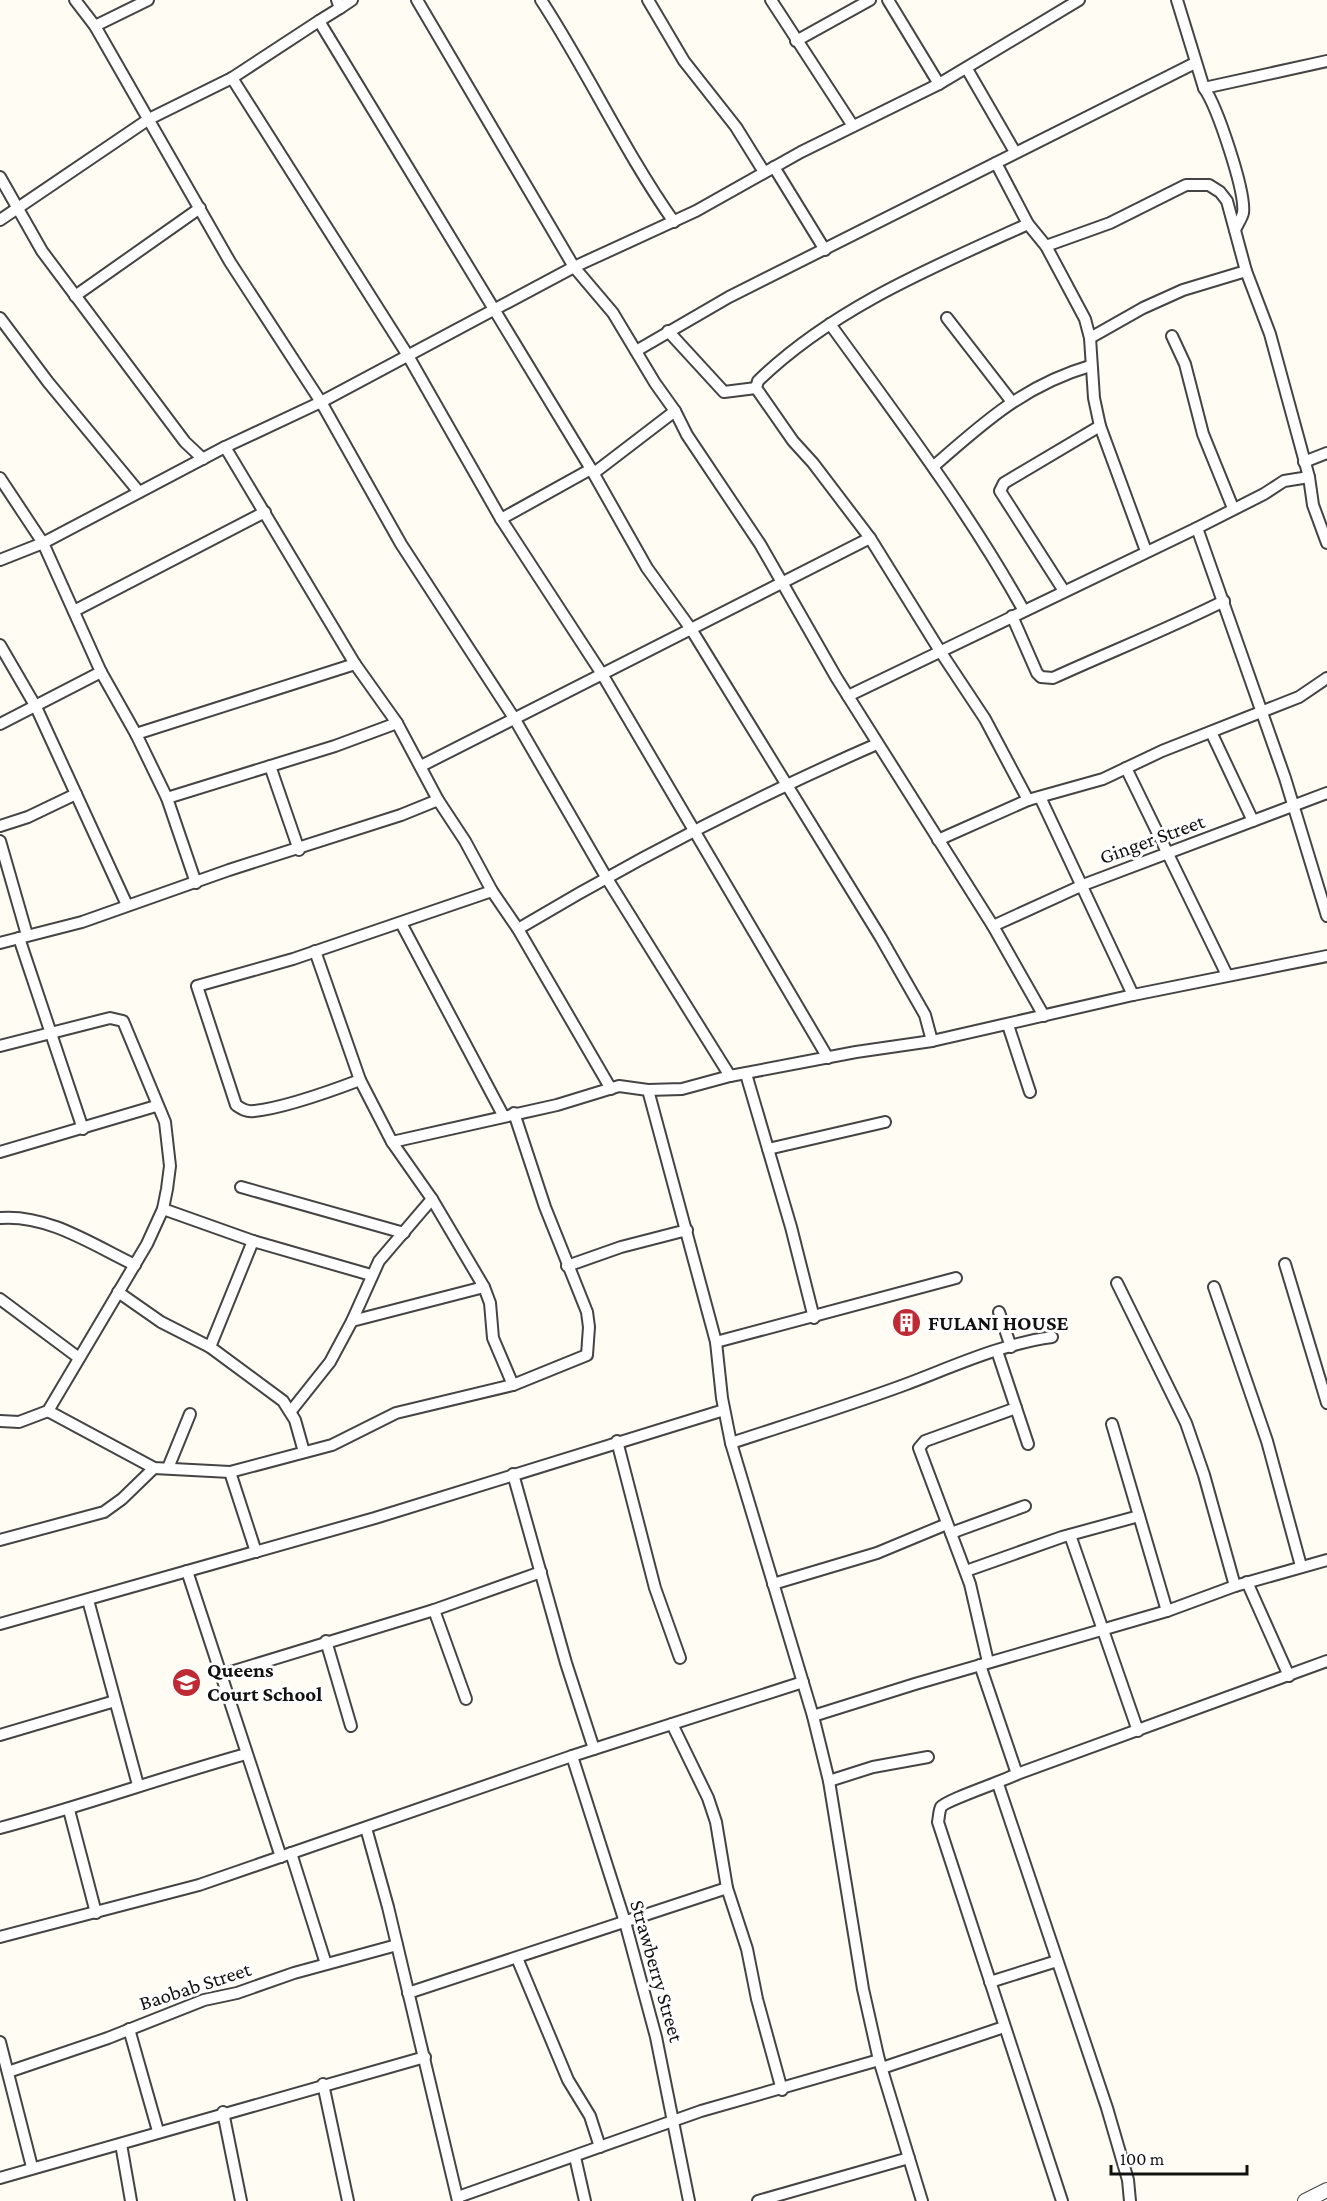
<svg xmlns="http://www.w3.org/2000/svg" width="1327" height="2201" font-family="'Crimson Pro',serif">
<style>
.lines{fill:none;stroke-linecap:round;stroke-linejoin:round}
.minor-casing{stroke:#444;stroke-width:14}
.tertiary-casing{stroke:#444;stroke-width:16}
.minor{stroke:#fff;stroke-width:10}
.tertiary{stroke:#fff;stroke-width:14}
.labels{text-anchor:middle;stroke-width:6;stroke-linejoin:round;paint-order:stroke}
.street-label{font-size:21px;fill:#111;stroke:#fff}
.poi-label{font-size:21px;font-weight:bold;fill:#111;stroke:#fff;text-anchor:start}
</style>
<rect width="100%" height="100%" fill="#fffcf4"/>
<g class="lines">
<defs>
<g id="minor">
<path d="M75 0 95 26 230 262 321 402 401 544 514 718 606 877 730 1076"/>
<path d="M337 0 340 8 319 21 591 469 647 568 691 629 881 938 925 1015 932 1041"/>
<path d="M417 0 574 267 613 313 655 383 675 411 687 435 760 544 836 677 993 926 1044 1016"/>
<path d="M541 0C588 72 624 151 674 222"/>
<path d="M648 0 684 61 736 127 764 172"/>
<path d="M771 0 853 126"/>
<path d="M888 0 939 84"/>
<path d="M1177 0 1204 88C1217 106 1246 192 1243 213 1242 218 1237 225 1235 230"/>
<path d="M340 8 352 0"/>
<path d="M95 26 148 0"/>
<path d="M796 41 870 0"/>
<path d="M967 69 1015 152"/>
<path d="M232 78 407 354 501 519 602 674 828 1058"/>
<path d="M1204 88 1327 61"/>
<path d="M996 163 1028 224 1046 246 1085 319 1090 338 1094 398 1100 426 1146 551"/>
<path d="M774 167 825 250"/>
<path d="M0 177 42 251 185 442 203 459"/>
<path d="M0 220 149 119 232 78 319 21"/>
<path d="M1046 246 1110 223 1186 185H1209L1220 192 1227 201 1246 271 1270 334 1309 477 1313 505 1327 543"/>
<path d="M75 296 200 208"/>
<path d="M0 318 48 382 139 492"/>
<path d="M947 318 1012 402"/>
<path d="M830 324C898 418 968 510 1024 611"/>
<path d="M668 331 724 392 756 388"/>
<path d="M1172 336 1185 364 1203 434 1233 508"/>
<path d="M1090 338 1143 308 1183 290 1246 271"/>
<path d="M636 351 729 297 1195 63"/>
<path d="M225 447 355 664 397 723 438 800 465 841 492 891 518 929 611 1089"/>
<path d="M1304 462 1327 453"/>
<path d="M934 466C984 422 1025 385 1090 366"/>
<path d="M594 473 675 411"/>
<path d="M0 478 43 543 101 672 136 734 167 798 196 883"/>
<path d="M501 519 591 469"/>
<path d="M1197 528 1285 778 1327 916"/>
<path d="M0 560 43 543 225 447 321 402 574 267 696 211 801 152 939 84 1079 0"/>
<path d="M1064 591 1000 491 1004 483 1100 426"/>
<path d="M74 611 265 512"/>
<path d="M1012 616 1037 673 1041 677 1053 678C1110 652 1168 629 1224 601"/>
<path d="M0 645 36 707 127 905"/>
<path d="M848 696 1197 528 1264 494 1284 481 1309 477"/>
<path d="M0 724 101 672"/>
<path d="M1211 732 1253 821"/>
<path d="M136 734 355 664"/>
<path d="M270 766 299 850"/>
<path d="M421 766 870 538"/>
<path d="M1126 768 1227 975"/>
<path d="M1040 797 1133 995"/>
<path d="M167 798 335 746 397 723"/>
<path d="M1028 800 985 719 940 651 870 538 813 463 793 441 756 388 758 381C833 308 935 266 1028 224"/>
<path d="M0 826 28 817 76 794"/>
<path d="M938 840 1028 800 1103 779 1162 751 1299 697 1327 678"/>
<path d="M0 841 27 935"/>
<path d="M401 923 503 1115"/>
<path d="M993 926 1083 885 1327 793"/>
<path d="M518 929C634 860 753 798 877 744"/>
<path d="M19 938 83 1129"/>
<path d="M0 943 82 922 229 870 401 815 438 800"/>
<path d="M315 951 360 1080 392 1142 432 1199 484 1287 490 1303 493 1338 513 1385"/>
<path d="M1008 1025 1030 1092"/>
<path d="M0 1046 110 1018 123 1021 165 1122 170 1166 167 1189 163 1209 147 1244 48 1411 19 1422 0 1421"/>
<path d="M746 1074 791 1227 814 1318"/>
<path d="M360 1080C331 1091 284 1108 254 1111 246 1112 242 1109 236 1105L197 986 293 959 492 891"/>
<path d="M648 1090 716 1342 722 1398 731 1443 813 1716 829 1781 863 1989 879 2060 922 2201"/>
<path d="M392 1142 557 1105 619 1086 648 1090 682 1089 730 1076 856 1052 932 1041 1133 995 1327 956"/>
<path d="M768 1149 885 1122"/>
<path d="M0 1152 156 1106"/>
<path d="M241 1187 404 1233"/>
<path d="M163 1209 253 1241 371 1275"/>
<path d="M0 1218C48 1214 93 1245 135 1265"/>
<path d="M1285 1264 1327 1403"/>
<path d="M567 1266 621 1247 687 1230"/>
<path d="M1117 1283 1186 1423 1204 1475 1235 1586"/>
<path d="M1214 1287 1267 1441 1301 1566"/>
<path d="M118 1292 161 1322 210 1347 283 1401 295 1420 304 1452"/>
<path d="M0 1299 79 1358"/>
<path d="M999 1312 1011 1347"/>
<path d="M352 1321 484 1287"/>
<path d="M716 1342 956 1278"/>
<path d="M210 1347 253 1241"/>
<path d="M997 1351 1028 1444"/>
<path d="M48 1411 154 1468 230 1472 332 1445 396 1413 513 1385 587 1355 589 1327 587 1312 545 1207 514 1113"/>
<path d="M291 1411 330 1362 352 1321 379 1261 432 1199"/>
<path d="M1112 1424 1167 1611"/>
<path d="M617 1441 655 1588 680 1658"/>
<path d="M731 1443C789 1424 847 1406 904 1385 952 1367 1001 1344 1052 1337"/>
<path d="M168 1468 190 1414"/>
<path d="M230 1472 256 1552"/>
<path d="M513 1474 566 1663 594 1749"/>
<path d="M951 1533 1025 1506"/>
<path d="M1070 1535 1138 1731"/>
<path d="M0 1540 104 1512 122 1499 154 1468"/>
<path d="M187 1571 281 1857"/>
<path d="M966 1571 1062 1537 1139 1516"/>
<path d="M1247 1582 1289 1676"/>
<path d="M773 1584 877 1553 947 1524"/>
<path d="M88 1600 138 1785"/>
<path d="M434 1610 466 1699"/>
<path d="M0 1624 375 1518 724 1410"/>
<path d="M326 1641 351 1726"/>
<path d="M988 1662 970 1584 919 1448 925 1441 1016 1408"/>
<path d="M980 1665 1017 1774"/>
<path d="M221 1675 434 1610 541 1572"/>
<path d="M813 1716 915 1684 1167 1611 1235 1586 1327 1560"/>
<path d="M672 1724 708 1798 716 1822 727 1888 747 1949 757 1999 782 2090"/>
<path d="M0 1735 115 1701"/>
<path d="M572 1756 625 1922 656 2037 689 2201"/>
<path d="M829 1781 873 1767 928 1757"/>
<path d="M998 1784 1107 2108 1128 2180 1130 2201"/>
<path d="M69 1810 96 1913"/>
<path d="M0 1828C83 1806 163 1777 246 1754"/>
<path d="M366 1828 388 1907 458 2201"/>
<path d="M291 1853 326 1964"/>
<path d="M0 1937 199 1885 572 1756 803 1682"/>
<path d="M517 1958 568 2080 590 2116 600 2147"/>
<path d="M990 1982 1057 1961"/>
<path d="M408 1993 727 1888"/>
<path d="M129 2029 158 2131"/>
<path d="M0 2042 32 2167"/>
<path d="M882 2068 1004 2027"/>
<path d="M8 2072 108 2038 204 2000 237 1993 294 1973 397 1945"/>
<path d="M323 2084 348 2201"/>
<path d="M223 2112 241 2201"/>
<path d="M121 2144 131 2201"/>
<path d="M575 2157 585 2201"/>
<path d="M0 2178 425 2057"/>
<path d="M458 2197 701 2111 879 2060"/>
<path d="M758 2201 909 2158"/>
<path d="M1062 2201 938 1822C939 1817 939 1811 941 1807 946 1800 1004 1781 1017 1774L1327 1661"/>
</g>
<path id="tertiary" d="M1305 2201 1327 2190"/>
</defs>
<!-- minor casing -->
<use href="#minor" class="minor-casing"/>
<!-- tertiary casing -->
<use href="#tertiary" class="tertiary-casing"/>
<!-- minor -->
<use href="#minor" class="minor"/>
<!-- tertiary -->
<use href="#tertiary" class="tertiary"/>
</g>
<!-- icons -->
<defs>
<symbol id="building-disc" viewBox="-11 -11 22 22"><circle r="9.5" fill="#be2b35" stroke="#fff"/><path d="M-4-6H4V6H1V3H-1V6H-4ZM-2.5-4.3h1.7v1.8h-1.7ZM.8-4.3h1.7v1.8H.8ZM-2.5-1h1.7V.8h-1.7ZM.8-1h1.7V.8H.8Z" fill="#fff"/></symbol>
<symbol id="school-disc" viewBox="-11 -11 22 22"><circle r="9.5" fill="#be2b35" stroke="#fff"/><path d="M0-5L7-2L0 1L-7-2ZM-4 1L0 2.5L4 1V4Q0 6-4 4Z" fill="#fff"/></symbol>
</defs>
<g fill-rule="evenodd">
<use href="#building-disc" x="890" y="1306" width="33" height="33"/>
<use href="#school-disc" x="170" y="1666" width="33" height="33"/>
</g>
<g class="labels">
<!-- street labels -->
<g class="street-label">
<text transform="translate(1152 839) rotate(-20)" y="7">Ginger Street</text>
<text transform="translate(657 1971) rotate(74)" y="7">Strawberry Street</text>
<text transform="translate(195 1986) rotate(-18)" y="7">Baobab Street</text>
</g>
<!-- poi labels -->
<g class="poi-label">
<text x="928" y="1330">FULANI HOUSE</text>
<text x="207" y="1677">Queens<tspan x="207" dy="24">Court School</tspan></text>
</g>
</g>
<!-- scale -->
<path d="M1111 2165v9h136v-9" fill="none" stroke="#111111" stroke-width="3"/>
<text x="1120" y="2165" font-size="18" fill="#111111" stroke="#ffffff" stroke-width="4.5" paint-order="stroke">100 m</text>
</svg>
